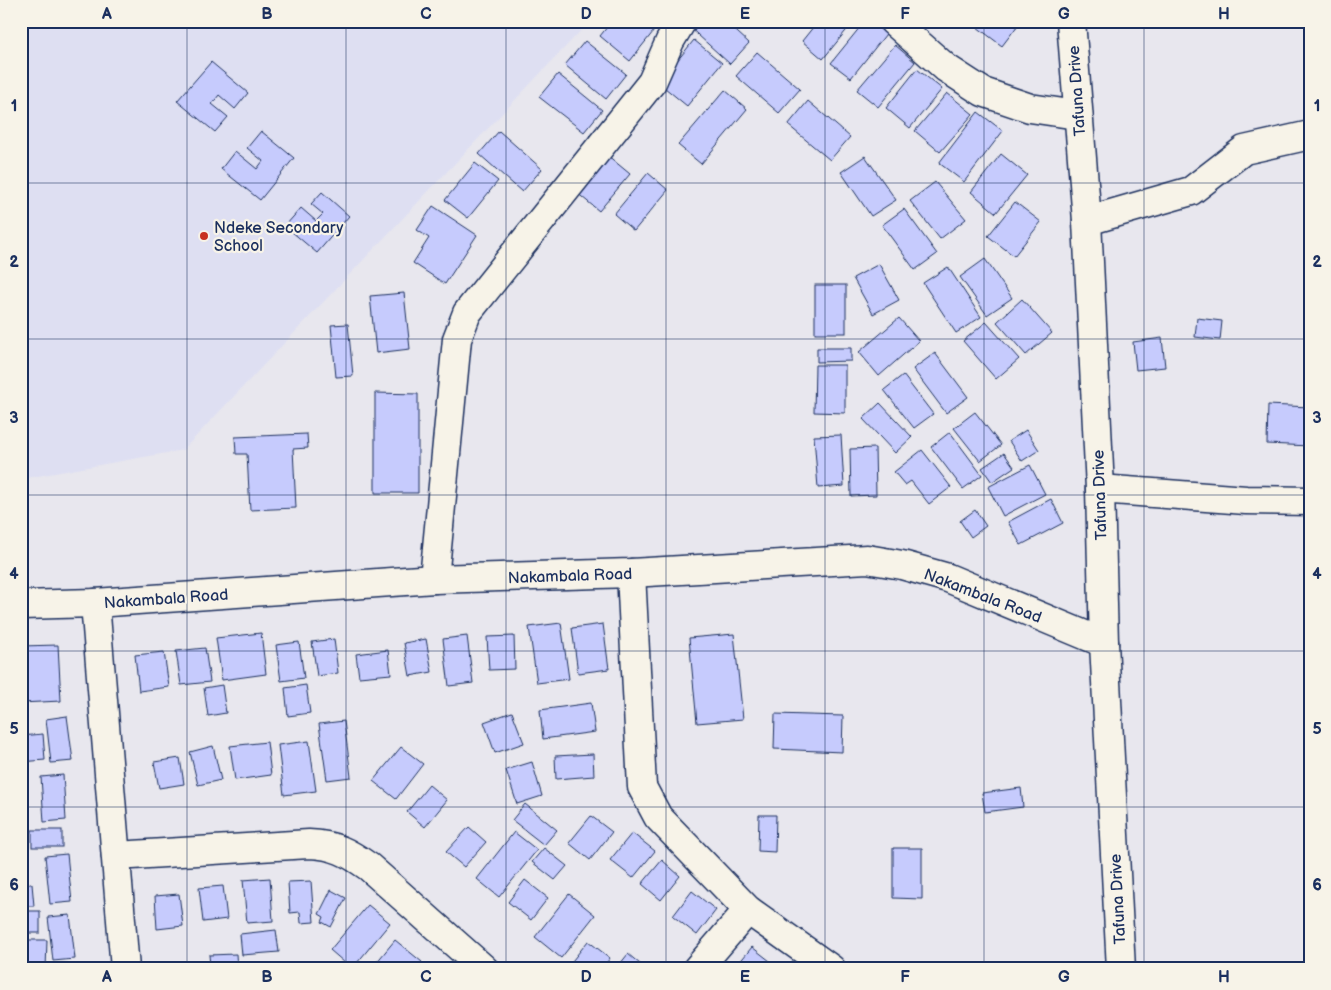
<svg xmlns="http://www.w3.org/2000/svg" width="1331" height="990" font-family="'Balsamiq Sans',sans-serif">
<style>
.built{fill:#dedff2}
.building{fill:#c6cbfd;stroke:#1b2f5e}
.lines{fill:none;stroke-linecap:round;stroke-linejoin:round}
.minor-casing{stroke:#1b2f5e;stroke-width:31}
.secondary-casing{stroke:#1b2f5e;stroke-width:31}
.minor{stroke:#f7f3e8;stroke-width:28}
.secondary{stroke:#f7f3e8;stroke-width:28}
.grid{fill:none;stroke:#1b2f5e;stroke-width:1;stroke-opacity:0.55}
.poi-dot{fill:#c8321e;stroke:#f7f3e8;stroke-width:2}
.labels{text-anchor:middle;stroke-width:4.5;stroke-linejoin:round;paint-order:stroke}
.street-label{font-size:16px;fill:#1b2f5e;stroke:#f7f3e8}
.poi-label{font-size:16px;fill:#1b2f5e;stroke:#f7f3e8;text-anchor:start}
.neatline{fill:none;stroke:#1b2f5e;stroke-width:2}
.grid-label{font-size:16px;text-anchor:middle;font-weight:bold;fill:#1b2f5e}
</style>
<rect width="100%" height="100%" fill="#e8e7ee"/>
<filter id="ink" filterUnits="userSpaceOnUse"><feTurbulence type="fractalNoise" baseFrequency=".02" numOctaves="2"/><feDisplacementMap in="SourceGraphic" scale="10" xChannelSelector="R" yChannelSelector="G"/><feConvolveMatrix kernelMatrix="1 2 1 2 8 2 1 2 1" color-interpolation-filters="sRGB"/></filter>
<g filter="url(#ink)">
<!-- built -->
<path class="built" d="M21 21H590L183 450 21 479Z"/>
<!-- building -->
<g class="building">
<path d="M612 21H661V22L630 61 600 36Z"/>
<path d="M691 21H725L749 43 730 64 687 25Z"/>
<path d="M818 21H854L823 59 802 41Z"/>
<path d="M865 21H870L886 34 851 78 831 63Z"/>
<path d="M981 21H1021L1002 46 977 27Z"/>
<path d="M694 40 722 63 687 106 659 83Z"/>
<path d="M585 41 626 74 606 99 565 65Z"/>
<path d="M895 45 915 62 878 107 857 90Z"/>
<path d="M757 52 800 89 779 113 736 76Z"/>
<path d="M211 62 248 93 235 109 219 95 212 104 228 117 215 132 177 101Z"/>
<path d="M917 69 942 89 910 128 886 108Z"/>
<path d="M558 74 602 110 584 132 539 97Z"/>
<path d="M725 90 747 109 701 164 678 145Z"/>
<path d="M947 93 973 114 940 152 915 131Z"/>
<path d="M808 101 850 137 830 160 788 125Z"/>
<path d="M978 112 1003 131 964 182 939 163Z"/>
<path d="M261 131 294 158 260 200 221 169 235 151 257 169 263 161 247 148Z"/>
<path d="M499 131 542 169 522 192 479 154Z"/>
<path d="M1001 154 1027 175 996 213 971 192Z"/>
<path d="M607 155 630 174 599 211 576 192Z"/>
<path d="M865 156 896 200 871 216 841 172Z"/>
<path d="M475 163 498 181 468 218 445 200Z"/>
<path d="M648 173 668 190 634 231 614 214Z"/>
<path d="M935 182 966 219 940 239 910 201Z"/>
<path d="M322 192 349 216 317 253 285 226 301 208 316 221 323 214 311 204Z"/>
<path d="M1015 202 1041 222 1014 256 988 236Z"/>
<path d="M433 206 477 235 445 284 413 263 429 238 417 230Z"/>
<path d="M904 209 937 254 915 270 882 225Z"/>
<path d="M985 259 1012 298 987 315 960 277Z"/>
<path d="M879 264 899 300 873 314 853 278Z"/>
<path d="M948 267 981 317 956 333 923 283Z"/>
<rect x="815" y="285" width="31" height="48"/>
<path d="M404 293 410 349 376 353 370 296Z"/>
<path d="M1022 299 1052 333 1026 355 997 322Z"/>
<path d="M899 318 919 341 879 376 859 352Z"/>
<path d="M1197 318 1222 321 1220 340 1195 337Z"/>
<path d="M986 322 1019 359 996 379 963 341Z"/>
<path d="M348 324 353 376 336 377 331 325Z"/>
<path d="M1162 338 1165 367 1136 370 1133 342Z"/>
<path d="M817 348H851V361L817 362Z"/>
<path d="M935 353 968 397 946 413 913 369Z"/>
<path d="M815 365H845V413L814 412Z"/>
<path d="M903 375 933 414 914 428 884 390Z"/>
<path d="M375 393 418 394V493H375Z"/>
<path d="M880 403 912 437 895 453 863 419Z"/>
<path d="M1268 405 1310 407V446L1267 444Z"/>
<path d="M975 412 1001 445 980 461 954 428Z"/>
<path d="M1026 430 1039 450 1022 461 1009 441Z"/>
<path d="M950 432 982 475 963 489 931 447Z"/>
<path d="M307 434 308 448 293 449 296 508 250 510 247 454H236L235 437Z"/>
<path d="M841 435 844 486 818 488 814 436Z"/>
<path d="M875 448 876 495 851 496 850 449Z"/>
<path d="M922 450 951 487 929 504 911 481 905 485 894 472Z"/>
<path d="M1004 453 1014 467 992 482 982 468Z"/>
<path d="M1030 465 1045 494 1003 516 988 487Z"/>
<path d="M1051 499 1063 523 1021 545 1008 522Z"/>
<path d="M975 510 986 526 971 537 960 521Z"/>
<path d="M561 623 569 679 537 683 529 627Z"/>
<path d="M603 624 609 669 578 673 572 628Z"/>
<path d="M261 633 266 674 222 680 216 638Z"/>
<path d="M734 634 743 719 697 723 689 638Z"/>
<path d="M467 636 473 683 449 686 443 639Z"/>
<path d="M514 636 515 669 489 670 487 637Z"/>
<path d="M334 639 338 673 317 676 312 642Z"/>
<path d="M426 639 432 672 410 676 404 643Z"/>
<path d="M299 642 304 678 281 681 276 645Z"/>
<path d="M58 645 61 701 21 703V646Z"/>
<path d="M205 648 210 682 181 685 176 651Z"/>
<path d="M388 650 391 674 359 677 356 654Z"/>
<path d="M164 652 169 687 139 691 135 655Z"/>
<path d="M222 685 226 713 208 716 204 688Z"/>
<path d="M306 685 310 713 288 716 285 688Z"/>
<path d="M591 703 595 732 543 739 540 710Z"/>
<path d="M512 712 524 743 495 753 484 722Z"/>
<path d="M775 714 843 716 842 752 774 749Z"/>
<path d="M67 716 73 761 51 763 46 719Z"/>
<path d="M344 721 351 777 327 780 319 724Z"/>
<path d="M43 734 45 760 21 762V736Z"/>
<path d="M309 741 316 791 284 795 278 745Z"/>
<path d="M267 742 271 775 235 780 230 746Z"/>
<path d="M213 746 221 780 198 785 190 752Z"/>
<path d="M401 747 423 764 396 799 373 781Z"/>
<path d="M593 754 594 776 556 779 555 756Z"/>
<path d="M180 758 184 784 159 788 154 762Z"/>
<path d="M532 762 542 796 517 804 506 770Z"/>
<path d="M63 775 66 820 44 822 41 777Z"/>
<path d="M429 785 447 800 425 827 407 812Z"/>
<path d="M1021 788 1023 807 985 812 982 793Z"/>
<path d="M525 804 557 830 544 845 512 820Z"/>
<path d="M759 815H776L775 852 758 851Z"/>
<path d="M591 816 612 832 590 860 569 843Z"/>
<path d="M469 827 486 842 464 867 446 852Z"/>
<rect x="32" y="830" width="30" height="17"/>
<path d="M514 832 537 850 499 897 477 879Z"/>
<path d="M632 833 655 851 633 878 610 860Z"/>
<path d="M544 848 567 866 555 880 532 862Z"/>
<path d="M893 848H922V899L893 898Z"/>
<path d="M67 854 72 902 50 904 45 856Z"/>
<path d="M662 860 680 876 661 900 642 884Z"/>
<path d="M270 878 273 921 247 923 243 880Z"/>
<path d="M525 880 548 898 531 920 508 902Z"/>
<path d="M311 881 314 922 301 923 300 912 290 913 288 882Z"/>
<path d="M21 884H32L34 906H22Z"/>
<path d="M223 886 227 919 203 922 199 888Z"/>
<path d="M331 890 346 898 331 927 322 922 324 917 319 914Z"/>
<path d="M692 891 716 910 697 935 673 916Z"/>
<path d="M179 894 183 926 157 929 155 896Z"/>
<path d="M569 894 595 915 561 958 535 937Z"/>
<path d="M368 905 390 923 352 969 330 950Z"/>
<path d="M27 911H40V933H28Z"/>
<path d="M70 915 75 959 53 961 48 917Z"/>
<path d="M276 930 279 952 242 955 240 934Z"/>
<path d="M25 940H47L46 969H25Z"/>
<path d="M395 940 422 962 416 969H371Z"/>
<path d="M588 941 610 958 602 969H574L569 965Z"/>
<path d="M752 947 770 961 764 969H734Z"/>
<path d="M236 954 237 969H206L205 965H210L209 955Z"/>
<path d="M628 954 646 969H616Z"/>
</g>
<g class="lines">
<defs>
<g id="minor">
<path d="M893 21 946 68 983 92 1030 108 1077 115"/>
<path d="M1087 221 1191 191 1244 150 1310 135"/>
<path d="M1100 489 1246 500 1310 501"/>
<path d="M631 573 642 787 658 817 748 910 831 969"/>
<path d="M434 579 457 339 467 313 652 82 670 41 682 21"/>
<path d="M95 603 125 969"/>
<path d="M116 856 309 844C335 845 348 852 369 867L484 969"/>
<path d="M697 969 748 910"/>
</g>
<g id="secondary">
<path d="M1071 21 1087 221 1100 489 1104 643 1121 969"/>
<path d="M21 605 95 603 434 579 631 573 867 559 902 565 948 578 1104 643"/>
</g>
</defs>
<!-- minor casing -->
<use href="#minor" class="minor-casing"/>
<!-- secondary casing -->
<use href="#secondary" class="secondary-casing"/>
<!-- minor -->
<use href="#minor" class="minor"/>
<!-- secondary -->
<use href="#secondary" class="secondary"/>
</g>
</g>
<!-- grid -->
<path class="grid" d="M187 21V969M346 21V969M506 21V969M666 21V969M825 21V969M984 21V969M1144 21V969M21 183H1310M21 339H1310M21 495H1310M21 651H1310M21 807H1310"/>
<!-- markers -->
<circle class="poi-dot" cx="204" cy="236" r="5"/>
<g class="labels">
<!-- street labels -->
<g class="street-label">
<text transform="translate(1076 91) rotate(-94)" y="6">Tafuna Drive</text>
<text transform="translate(1099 495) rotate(-92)" y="6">Tafuna Drive</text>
<text transform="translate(570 575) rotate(-2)" y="6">Nakambala Road</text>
<text transform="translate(983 595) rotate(21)" y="6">Nakambala Road</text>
<text transform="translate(166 598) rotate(-4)" y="6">Nakambala Road</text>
<text transform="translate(1117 899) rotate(-93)" y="6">Tafuna Drive</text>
</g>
<!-- poi labels -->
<g class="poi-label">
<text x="214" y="233">Ndeke Secondary<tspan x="214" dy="18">School</tspan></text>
</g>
</g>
<!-- margin -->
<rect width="1331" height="990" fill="none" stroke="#f7f3e8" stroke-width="55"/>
<rect x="28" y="28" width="1276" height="934" class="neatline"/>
<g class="grid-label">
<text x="107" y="19">A</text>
<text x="267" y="19">B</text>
<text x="426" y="19">C</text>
<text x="586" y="19">D</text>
<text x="745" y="19">E</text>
<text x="905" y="19">F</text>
<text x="1064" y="19">G</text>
<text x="1224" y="19">H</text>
<text x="14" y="111">1</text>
<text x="1317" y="111">1</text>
<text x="14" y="267">2</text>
<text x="1317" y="267">2</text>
<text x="14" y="423">3</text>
<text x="1317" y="423">3</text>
<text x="14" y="579">4</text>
<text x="1317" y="579">4</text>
<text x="14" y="734">5</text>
<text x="1317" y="734">5</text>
<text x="14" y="890">6</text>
<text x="1317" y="890">6</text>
<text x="107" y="982">A</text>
<text x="267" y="982">B</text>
<text x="426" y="982">C</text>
<text x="586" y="982">D</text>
<text x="745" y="982">E</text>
<text x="905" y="982">F</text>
<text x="1064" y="982">G</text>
<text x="1224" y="982">H</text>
</g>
</svg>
